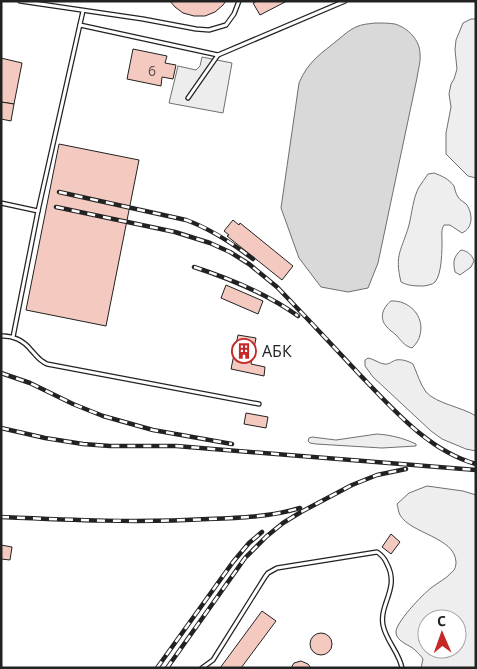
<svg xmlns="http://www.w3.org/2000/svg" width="477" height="669" font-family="'Open Sans',sans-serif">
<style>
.green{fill:#eee;stroke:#6f6f6f;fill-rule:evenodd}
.parking{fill:#ededed;stroke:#6f6f6f}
.water{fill:#d9d9d9;stroke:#6f6f6f}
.building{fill:#f3c9c0;stroke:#222}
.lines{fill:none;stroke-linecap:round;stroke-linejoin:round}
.service-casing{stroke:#222;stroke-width:5.5}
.service{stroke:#fff;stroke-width:3}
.rail-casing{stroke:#222;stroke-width:4.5}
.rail{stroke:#fff;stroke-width:2.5;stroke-dasharray:8;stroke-linecap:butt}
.labels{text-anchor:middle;stroke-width:4;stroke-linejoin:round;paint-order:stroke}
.number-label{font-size:14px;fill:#564c4a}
.poi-label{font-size:16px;fill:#222;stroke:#fff;text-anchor:start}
</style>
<rect width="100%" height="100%" fill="#fff"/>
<!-- green -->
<g class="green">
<path d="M471 19H476V178L468 176 446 154V133L451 107 449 94 451 84 454 79 457 69 455 50 456 40 463 23Z"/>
<path d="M434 173C442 176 449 179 454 186 455 190 456 194 458 197 460 201 465 202 467 205 473 215 473 228 462 233L450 225H444C441 230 442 234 442 240 442 250 442 274 435 282 432 285 428 285 424 286 416 286 408 286 401 282 394 254 402 250 409 225 412 213 413 198 419 187 422 183 425 178 428 174Z"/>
<path d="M461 250C468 251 472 255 474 261L471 267 460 275 455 272C453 263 453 257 461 250Z"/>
<path d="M391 301C409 300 425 316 420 335 419 340 416 344 412 348 404 346 401 340 396 335 393 332 389 330 386 326 379 318 383 307 391 301Z"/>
<path d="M368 358C374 359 378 363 384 364 389 365 392 361 396 360 402 359 408 361 413 364 417 373 420 384 426 392 437 404 462 407 476 416V451L466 449 442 439 431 431 373 377 365 366V360Z"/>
<path d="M377 434C391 435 403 438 416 444V446L382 448 316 444 310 443 308 441 309 438 312 437 336 440Z"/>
<path d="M427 486 463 491 476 495V668H421L423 659C421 656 418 653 415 650 410 645 397 642 396 633 394 624 423 594 431 588 437 583 446 579 452 572 455 570 456 566 456 562 455 537 411 534 400 515 398 511 398 507 397 504L409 493ZM427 619H457V649H427Z"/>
</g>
<!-- parking -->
<path class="parking" d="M202 57 232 63 223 113 169 103 178 66 196 70 200 66Z"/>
<!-- water -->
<path class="water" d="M375 23C382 23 389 23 395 24 408 28 420 40 420 54 421 61 418 70 417 78L378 263 368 288 348 292 321 287 299 258 281 208 299 83C308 61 322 53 339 39 344 35 349 30 356 27 362 24 368 24 375 23Z"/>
<!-- building -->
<g class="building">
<path d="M170 1H226L223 5 215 12 205 16H194L183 13 175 7Z"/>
<path d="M257 1H287L260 15 253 3Z"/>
<path d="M133 49 167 56 165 63 176 65 173 79 162 77 161 86 127 79Z"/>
<path d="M1 58 22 63 14 104 1 102Z"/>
<path d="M1 102 14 104 11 121 1 119Z"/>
<path d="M59 144 139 160 106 326 26 310Z"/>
<path d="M233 220 239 225 240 223 293 266 282 280 227 236 229 235 224 231Z"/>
<path d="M226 285 263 301 258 314 221 298Z"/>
<path d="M238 335 256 338 251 364 265 367 264 376 231 369Z"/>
<path d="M246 413 268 417 266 428 244 424Z"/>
<path d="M391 534 400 542 391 554 382 547Z"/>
<path d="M1 545 12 547 10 560 1 559Z"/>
<path d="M262 611 276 621 241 668H220Z"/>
<circle cx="321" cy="644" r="11"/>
<path d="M301 661 308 664 311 668H291L294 663Z"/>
</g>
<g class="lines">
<defs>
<g id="service">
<path d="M20 1 143 19 196 29 209 30 226 25 234 14 239 1"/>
<path d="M80 25 218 55"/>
<path d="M188 98 218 55 345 1"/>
<path d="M1 203 38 211"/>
<path d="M1 336C13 335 24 341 31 350 37 356 38 360 47 364L259 404"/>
<path d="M13 337 38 211 83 11"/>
<path d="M202 668 213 660 265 577 268 573 277 568 377 552C382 555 385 559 387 564 400 588 379 604 383 625 386 641 399 652 402 668"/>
</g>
</defs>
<!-- service casing -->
<use href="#service" class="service-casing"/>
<!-- service -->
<use href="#service" class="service"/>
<defs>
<g id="rail">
<path d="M59 192 186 220C211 229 232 243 253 259"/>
<path d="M56 207 175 232 210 243 230 252 249 264 277 287C305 316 333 346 361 376 394 410 429 451 476 464"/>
<path d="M194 267C231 279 267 294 298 316"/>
<path d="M1 373 30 383 73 404 103 416 153 430 232 444"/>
<path d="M1 428 45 438 83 444 110 446H176L476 470"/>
<path d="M1 517C70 520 139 523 208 519 239 518 270 517 300 508"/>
<path d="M157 668 233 562 249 543 262 532"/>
<path d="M167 668 245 558 267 536 283 523 301 512 352 485 377 475 406 469"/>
</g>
</defs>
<!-- rail casing -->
<use href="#rail" class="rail-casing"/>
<!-- rail -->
<use href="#rail" class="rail"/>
</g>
<!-- icons -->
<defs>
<symbol id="building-ring" viewBox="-11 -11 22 22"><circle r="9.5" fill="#fff" stroke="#c62828" stroke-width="1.5"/><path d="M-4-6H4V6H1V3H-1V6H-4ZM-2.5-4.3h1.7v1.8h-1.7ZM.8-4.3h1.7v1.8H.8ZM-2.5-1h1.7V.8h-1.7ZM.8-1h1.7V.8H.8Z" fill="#c62828"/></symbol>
</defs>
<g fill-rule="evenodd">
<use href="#building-ring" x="230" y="337" width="28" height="28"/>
</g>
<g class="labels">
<!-- number labels -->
<g class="number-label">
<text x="152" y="76">6</text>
</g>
<!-- poi labels -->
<g class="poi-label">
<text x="262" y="357">АБК</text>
</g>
</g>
<!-- border -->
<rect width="477" height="669" fill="none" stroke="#222222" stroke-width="5"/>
<!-- north arrow -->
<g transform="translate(442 634) rotate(358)"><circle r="24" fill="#ffffff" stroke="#a7a7a7"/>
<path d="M0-4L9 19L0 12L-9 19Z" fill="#c62828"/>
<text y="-8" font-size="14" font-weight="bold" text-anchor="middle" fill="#222222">С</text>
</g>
</svg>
